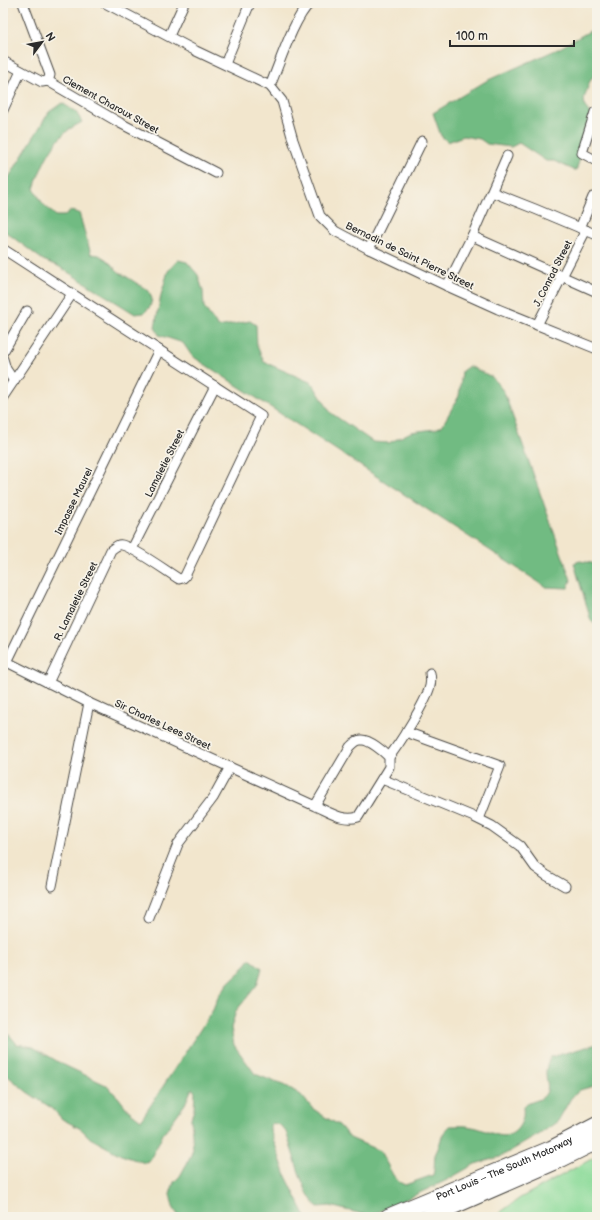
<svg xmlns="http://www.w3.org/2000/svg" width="600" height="1220" font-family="'Balsamiq Sans',sans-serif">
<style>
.green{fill:#8cdb9a;stroke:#5c8362}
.forest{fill:#71bb82;stroke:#4e7356}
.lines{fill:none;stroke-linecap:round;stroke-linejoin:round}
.street-casing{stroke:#494743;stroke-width:11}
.highway-casing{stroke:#494743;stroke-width:18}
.street{stroke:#fff;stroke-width:9}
.highway{stroke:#fff;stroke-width:16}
.labels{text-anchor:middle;stroke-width:3.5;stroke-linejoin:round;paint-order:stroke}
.street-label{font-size:10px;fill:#2b2b2b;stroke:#f7f3e8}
</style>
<rect width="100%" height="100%" fill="#f7f3e8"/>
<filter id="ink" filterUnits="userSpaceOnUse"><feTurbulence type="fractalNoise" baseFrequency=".025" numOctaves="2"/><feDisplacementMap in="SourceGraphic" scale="8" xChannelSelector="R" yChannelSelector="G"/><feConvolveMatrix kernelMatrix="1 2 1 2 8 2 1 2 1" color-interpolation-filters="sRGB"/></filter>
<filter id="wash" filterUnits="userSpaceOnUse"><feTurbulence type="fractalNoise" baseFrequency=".012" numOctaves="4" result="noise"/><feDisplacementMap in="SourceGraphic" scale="16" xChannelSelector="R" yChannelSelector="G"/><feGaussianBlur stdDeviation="0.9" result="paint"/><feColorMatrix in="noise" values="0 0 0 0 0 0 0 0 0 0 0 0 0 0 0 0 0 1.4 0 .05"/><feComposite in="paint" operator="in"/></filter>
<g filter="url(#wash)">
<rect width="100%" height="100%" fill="#f2e6cd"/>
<!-- green -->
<path class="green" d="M597 1156V1210L588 1217H494L520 1198Z"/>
<!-- forest -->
<g class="forest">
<path d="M597 27V70L589 83 584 99 585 107 595 120V129L585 142 576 171 554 161H546L519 143 511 147 487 144 480 139 463 136 448 142 441 136 433 113 486 81 558 49Z"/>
<path d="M62 103 76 112 82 122C77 125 70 128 66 132 50 146 40 169 34 189L43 204 56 216H64L70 211 79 213 91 254 99 255 107 260 119 272 149 291 152 299 150 307 144 313 135 314 58 266 43 260 3 230V187L49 112Z"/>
<path d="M178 260 187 262 198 275 203 291 204 307 218 327 250 321 256 325 257 346 264 362 312 383 331 413 373 442 389 443 411 432 435 429 442 426 459 396 462 371 469 366 492 377 504 392 571 580 568 588 546 587 192 356 183 343 159 335 155 327 161 295 168 271Z"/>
<path d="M580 561 597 564V624L591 621 574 563Z"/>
<path d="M250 959 262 968 257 985 236 1011 231 1028 234 1045 255 1074 288 1087 301 1095 312 1108 325 1117 339 1125 350 1138 380 1151 393 1175 399 1182 405 1185 433 1175C435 1168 434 1162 435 1155 436 1152 438 1149 439 1146 442 1136 442 1134 450 1126 458 1126 465 1125 472 1127 488 1129 505 1145 518 1128 523 1121 524 1116 523 1107 531 1100 539 1102 545 1095 550 1088 546 1081 546 1073 546 1067 548 1062 551 1057L597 1044V1085L580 1090 571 1098 558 1121 540 1134 500 1157 475 1164 447 1180 370 1216 330 1206 318 1207C303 1196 293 1151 286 1132L280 1125 272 1123 270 1126V1130L286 1176 306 1217H179L173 1207 170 1194 174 1182 180 1176 190 1158 193 1149 191 1118 194 1110 195 1092 192 1088 185 1104 163 1134 149 1162 145 1163 121 1155 90 1138 81 1129 62 1119 53 1109 27 1092 3 1072V1023L6 1031 17 1044 33 1047 62 1064 106 1085 118 1097 128 1110 141 1120 213 1010 219 995 229 982 241 971Z"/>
</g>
</g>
<g filter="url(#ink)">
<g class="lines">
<defs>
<g id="street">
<path d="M23 3 50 75 48 81"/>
<path d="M105 3 196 51 270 86 282 101 293 140 320 216 335 231 369 249 447 286 498 309 597 349"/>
<path d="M169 36 184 3"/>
<path d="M3 61 42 82 48 81"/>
<path d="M225 64 250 3"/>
<path d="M48 81 120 123 216 173"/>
<path d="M270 86C279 65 294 17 310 3"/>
<path d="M3 110 21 71"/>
<path d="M597 113 595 112 582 153 597 161"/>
<path d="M492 192 535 209 597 235"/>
<path d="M580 228 593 197"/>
<path d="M472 236 597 292"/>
<path d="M3 249 261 416 185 576 183 578 179 579C166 571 135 548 122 545 118 544 115 547 111 550L48 683"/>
<path d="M369 249 422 141"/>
<path d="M447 286 472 236 507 156"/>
<path d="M537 325 586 230"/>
<path d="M3 352 27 311"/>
<path d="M3 359 6 369 14 381"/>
<path d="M3 397 72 294"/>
<path d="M132 549 215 386"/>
<path d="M3 660 89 703 315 806C329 812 343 822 358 817L389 767V757C384 752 369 739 361 740 356 740 353 744 350 747L315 806"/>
<path d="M7 662 159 350"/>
<path d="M406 732 500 766 479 819"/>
<path d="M389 757C400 743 426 702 430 686 431 682 431 678 430 673"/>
<path d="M382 779 474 817 492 826 520 846 535 867 546 875 565 886"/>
<path d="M52 886 89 703"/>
<path d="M149 918 178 844 213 798 230 767"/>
</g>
<g id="highway">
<path id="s1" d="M388 1217 551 1149 597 1125"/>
<path d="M428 1217 561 1159 597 1141"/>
</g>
</defs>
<!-- street casing -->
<use href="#street" class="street-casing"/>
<!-- highway casing -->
<use href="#highway" class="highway-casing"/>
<!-- street -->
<use href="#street" class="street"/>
<!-- highway -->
<use href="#highway" class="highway"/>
</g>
</g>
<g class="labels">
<!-- street labels -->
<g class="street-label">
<text transform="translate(111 104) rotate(29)" y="4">Clement Charoux Street</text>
<text transform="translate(410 255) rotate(26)" y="4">Bernadin de Saint Pierre Street</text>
<text transform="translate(552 273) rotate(-63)" y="4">J. Conrad Street</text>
<text transform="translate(164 463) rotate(-63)" y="4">Lamaletie Street</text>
<text transform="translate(73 501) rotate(-64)" y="4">Impasse Maurel</text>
<text transform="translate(75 601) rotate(-64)" y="4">R. Lamaletie Street</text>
<text transform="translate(163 724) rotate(25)" y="4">Sir Charles Lees Street</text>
<text dy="4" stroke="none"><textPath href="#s1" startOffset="126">Port Louis – The South Motorway</textPath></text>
</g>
</g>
<!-- margin -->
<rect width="600" height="1220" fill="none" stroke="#f7f3e8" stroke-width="16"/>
<!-- north arrow -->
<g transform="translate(42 42) rotate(58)" stroke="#f7f3e8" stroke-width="3" paint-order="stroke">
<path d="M0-3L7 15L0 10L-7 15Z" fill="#2b2b2b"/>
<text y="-6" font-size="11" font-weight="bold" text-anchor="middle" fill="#2b2b2b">N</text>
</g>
<!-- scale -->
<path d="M450 40v6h124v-6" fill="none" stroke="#2b2b2b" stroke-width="2"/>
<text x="456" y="40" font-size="12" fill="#2b2b2b" stroke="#f7f3e8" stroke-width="3" paint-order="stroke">100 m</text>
</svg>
